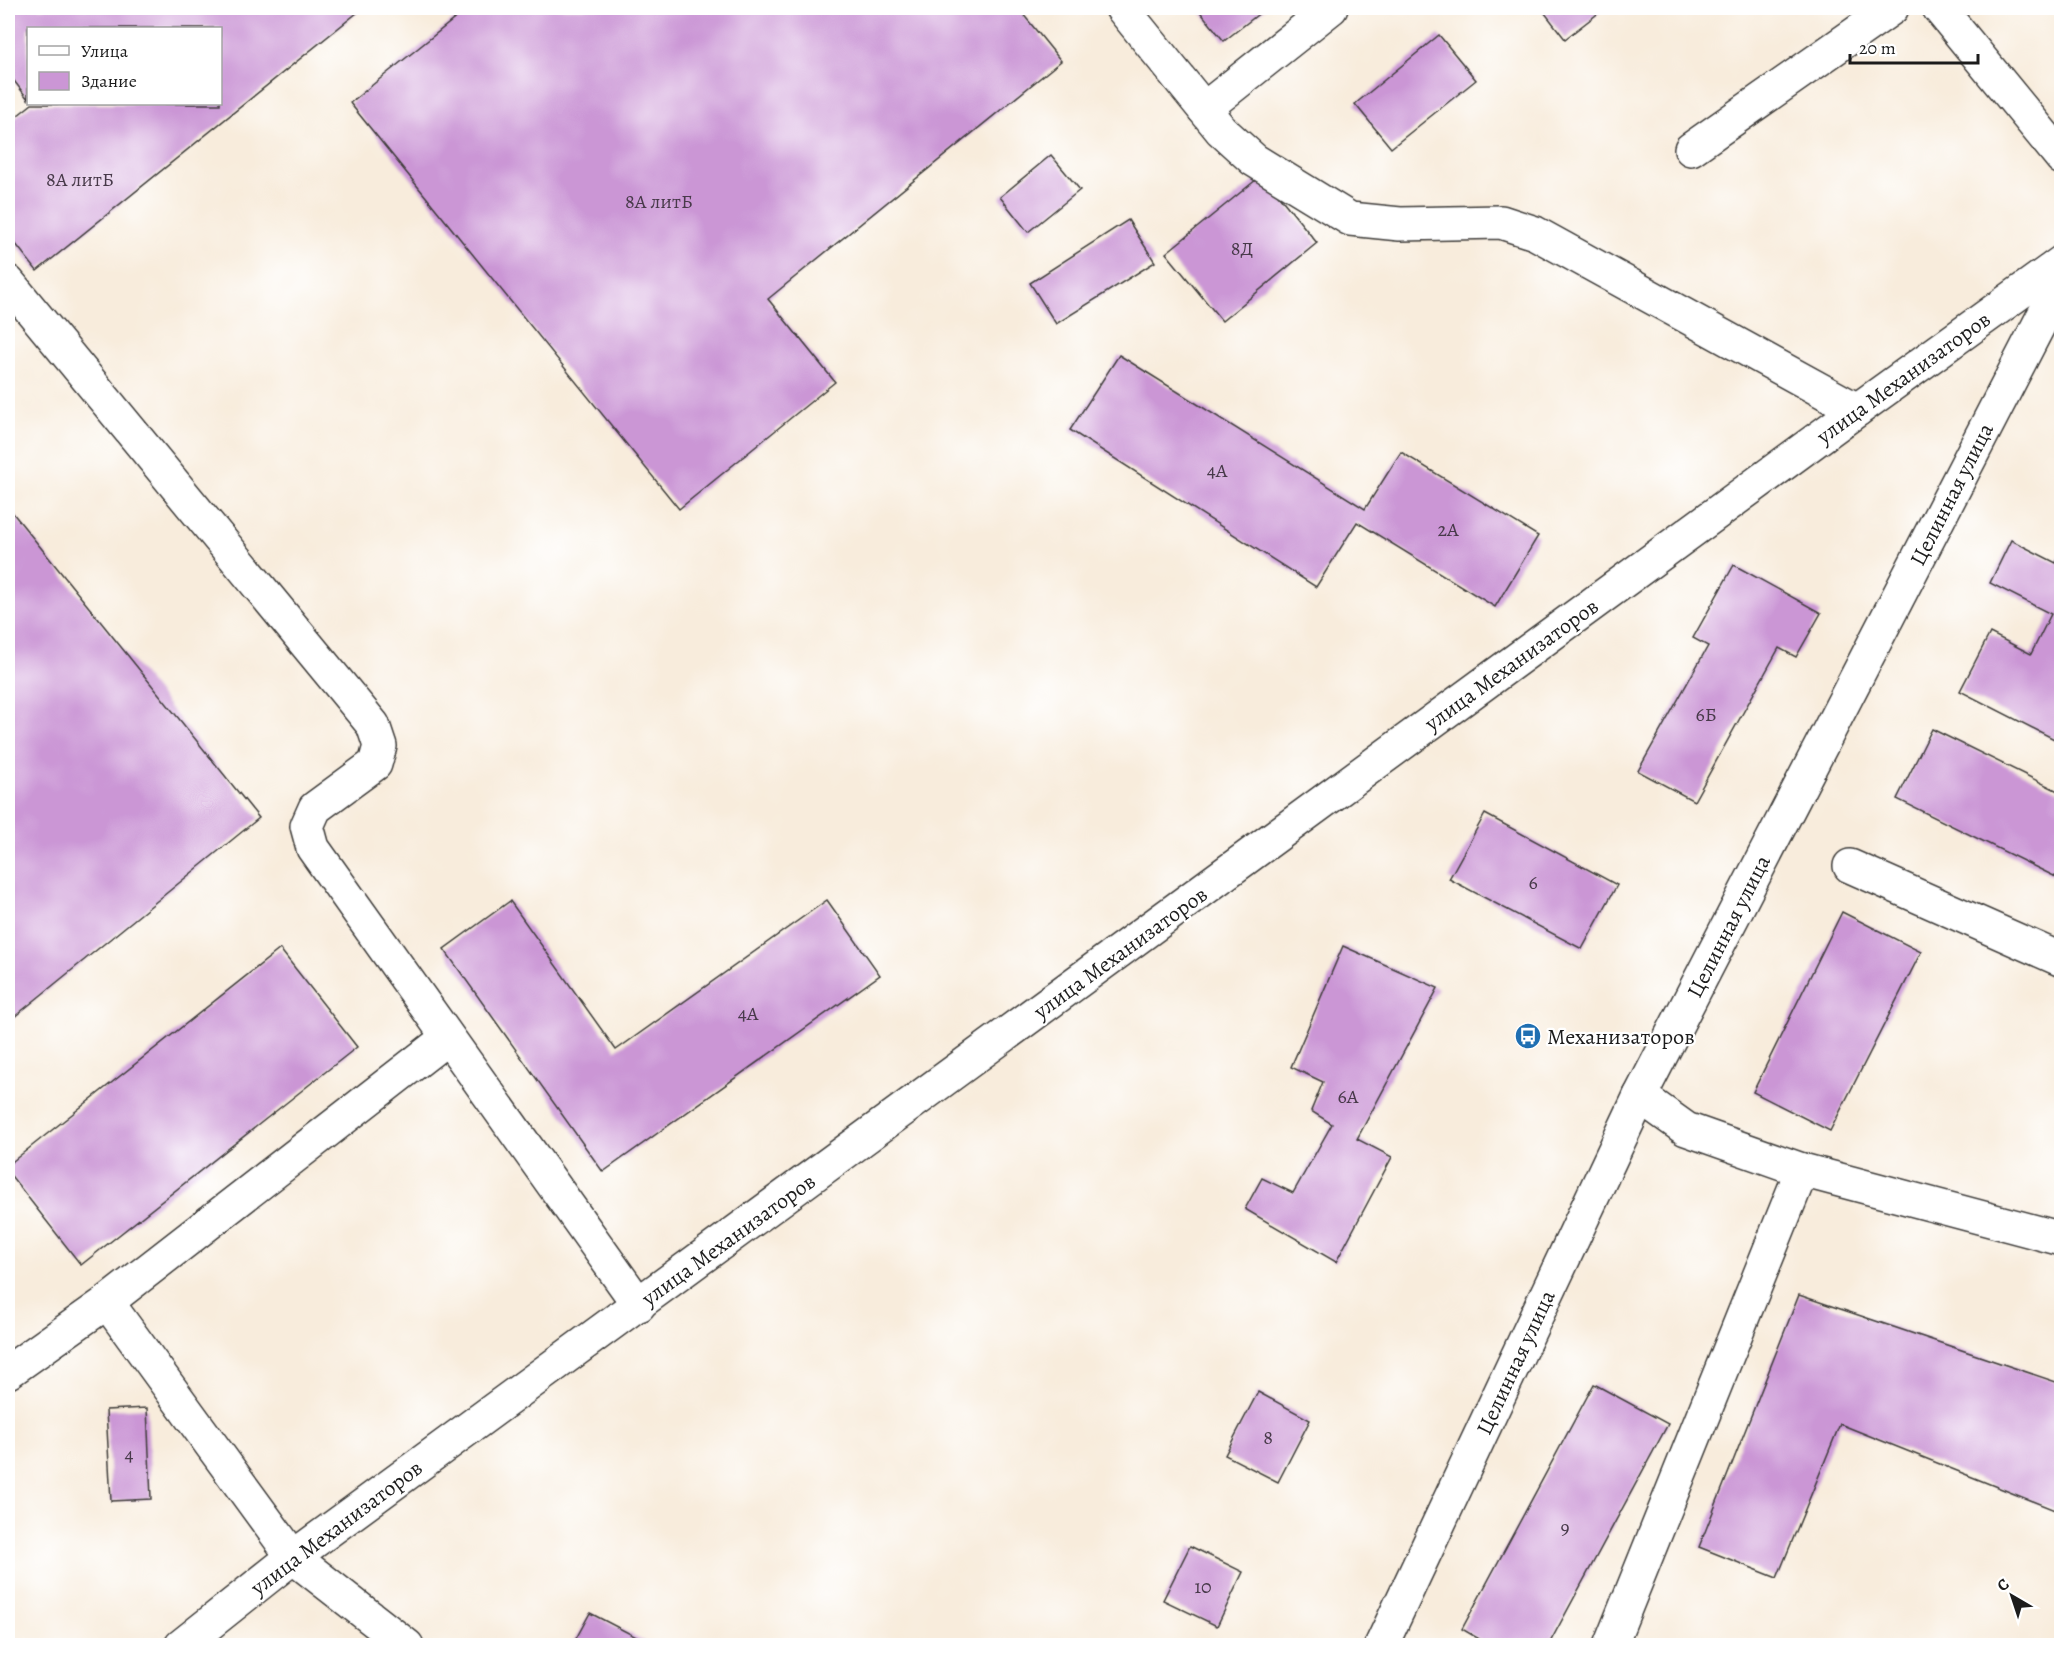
<svg xmlns="http://www.w3.org/2000/svg" width="2069" height="1653" font-family="Alegreya,serif">
<style>
.building{fill:#cb96d5}
.lines{fill:none;stroke-linecap:round;stroke-linejoin:round}
.minor-casing{stroke:#3d3b39;stroke-width:36}
.minor{stroke:#fff;stroke-width:33}
.labels{text-anchor:middle;stroke-width:4.5;stroke-linejoin:round;paint-order:stroke}
.number-label{font-size:20px;fill:#483a4a}
.street-label{font-size:22px;fill:#1c1c1c;stroke:#fff}
.poi-label{font-size:22px;fill:#1c1c1c;stroke:#fff;text-anchor:start}
</style>
<rect width="100%" height="100%" fill="#fff"/>
<filter id="ink" filterUnits="userSpaceOnUse"><feTurbulence type="fractalNoise" baseFrequency=".0167" numOctaves="2"/><feDisplacementMap in="SourceGraphic" scale="12" xChannelSelector="R" yChannelSelector="G"/><feConvolveMatrix kernelMatrix="1 2 1 2 8 2 1 2 1" color-interpolation-filters="sRGB"/></filter>
<filter id="wash" filterUnits="userSpaceOnUse"><feTurbulence type="fractalNoise" baseFrequency=".008" numOctaves="4" result="noise"/><feDisplacementMap in="SourceGraphic" scale="24" xChannelSelector="R" yChannelSelector="G"/><feGaussianBlur stdDeviation="1.35" result="paint"/><feColorMatrix in="noise" values="0 0 0 0 0 0 0 0 0 0 0 0 0 0 0 0 0 1.4 0 .05"/><feComposite in="paint" operator="in"/></filter>
<g filter="url(#wash)">
<rect width="100%" height="100%" fill="#f8ecdc"/>
<g id="blocks">
<!-- building -->
<g class="building">
<path d="M8 8H363L37 271 8 234V123L32 104H220V28H28V99L8 73Z"/>
<path d="M468 8H1018L1061 61 768 299 835 382 679 509 350 103Z"/>
<path d="M1197 8H1266L1224 41Z"/>
<path d="M1541 8H1605L1565 39Z"/>
<path d="M1439 35 1476 80 1391 148 1355 104Z"/>
<path d="M1051 155 1080 190 1028 232 1000 197Z"/>
<path d="M1262 175 1317 243 1222 321 1166 253Z"/>
<path d="M1128 220 1155 262 1056 324 1030 283Z"/>
<path d="M1119 355 1365 509 1401 452 1538 536 1495 607 1357 522 1316 587 1070 430Z"/>
<path d="M8 507 259 818 8 1022Z"/>
<path d="M2011 540 2056 563 2062 553V743L1960 691 1990 633 2031 654 2051 614 1990 583Z"/>
<path d="M1734 565 1821 613 1796 657 1779 648 1694 801 1638 771 1708 646 1693 638Z"/>
<path d="M1932 729 2062 793V880L1897 799Z"/>
<path d="M1485 814 1617 885 1582 949 1449 879Z"/>
<path d="M827 900 880 975 603 1172 444 949 510 901 616 1050Z"/>
<path d="M1842 912 1921 952 1830 1131 1753 1092Z"/>
<path d="M1343 946 1438 988 1357 1139 1392 1157 1336 1262 1245 1209 1262 1178 1293 1193 1332 1124 1311 1111 1323 1082 1291 1067Z"/>
<path d="M280 949 357 1047 81 1265 8 1172V1165Z"/>
<path d="M1799 1295 2062 1384V1513L1840 1424 1777 1578 1699 1547Z"/>
<path d="M1594 1384 1668 1424 1548 1646H1491L1462 1629Z"/>
<path d="M1258 1392 1310 1420 1278 1482 1225 1455Z"/>
<path d="M147 1408 151 1499 111 1501 106 1410Z"/>
<path d="M1190 1546 1243 1572 1217 1626 1163 1600Z"/>
<path d="M590 1613 646 1642 644 1646H572Z"/>
</g>
</g>
</g>
<g filter="url(#ink)">
<use href="#blocks" fill-opacity="0" stroke="#3d3b39" stroke-width="1.5"/>
<g class="lines">
<defs>
<g id="minor">
<path d="M1122 8 1221 130 1254 160 1350 219 1400 224 1501 222 1535 233 1857 410"/>
<path d="M1939 8 2062 158"/>
<path d="M1204 109 1331 8"/>
<path d="M1691 149 1892 8"/>
<path d="M8 282 373 725 380 746 375 764 315 808 307 826 313 848 639 1305"/>
<path d="M1850 866 2062 960"/>
<path d="M1640 1096 1686 1129 1802 1170 2062 1239"/>
<path d="M107 1302 293 1557 407 1646"/>
<path d="M8 1372 107 1302 447 1038"/>
<path d="M181 1646 293 1557 1857 410 2062 262"/>
<path d="M1381 1646 1640 1096 2062 280"/>
<path d="M1610 1646 1802 1170"/>
</g>
</defs>
<!-- minor casing -->
<use href="#minor" class="minor-casing"/>
<!-- minor -->
<use href="#minor" class="minor"/>
</g>
</g>
<!-- icons -->
<defs>
<symbol id="bus-disc" viewBox="-11 -11 22 22"><circle r="9.5" fill="#1f6fb2" stroke="#fff"/><path d="M-5-6H5V4H4V6H2V4H-2V6H-4V4H-5ZM-3.5-4V0h7V-4ZM-3.5 1.2v1.5H-2V1.2ZM2 1.2v1.5H3.5V1.2Z" fill="#fff"/></symbol>
</defs>
<g fill-rule="evenodd">
<use href="#bus-disc" x="1513" y="1021" width="30" height="30"/>
</g>
<g class="labels">
<!-- number labels -->
<g class="number-label">
<text x="80" y="186">8А литБ</text>
<text x="659" y="208">8А литБ</text>
<text x="1242" y="255">8Д</text>
<text x="1217" y="477">4А</text>
<text x="1448" y="536">2А</text>
<text x="1706" y="721">6Б</text>
<text x="1533" y="889">6</text>
<text x="748" y="1020">4А</text>
<text x="1348" y="1103">6А</text>
<text x="1268" y="1444">8</text>
<text x="129" y="1461">4</text>
<text x="1565" y="1534">9</text>
<text x="1203" y="1593">10</text>
</g>
<!-- street labels -->
<g class="street-label">
<text transform="translate(1903 377) rotate(-36)" y="8">улица Механизаторов</text>
<text transform="translate(1951 494) rotate(-63)" y="8">Целинная улица</text>
<text transform="translate(1511 664) rotate(-36)" y="8">улица Механизаторов</text>
<text transform="translate(1728 926) rotate(-63)" y="8">Целинная улица</text>
<text transform="translate(1120 952) rotate(-36)" y="8">улица Механизаторов</text>
<text transform="translate(728 1239) rotate(-36)" y="8">улица Механизаторов</text>
<text transform="translate(1515 1362) rotate(-65)" y="8">Целинная улица</text>
<text transform="translate(336 1527) rotate(-37)" y="8">улица Механизаторов</text>
</g>
<!-- poi labels -->
<g class="poi-label">
<text x="1547" y="1044">Механизаторов</text>
</g>
</g>
<!-- margin -->
<rect width="2069" height="1653" fill="none" stroke="#fff" stroke-width="30"/>
<!-- legend -->
<rect x="27" y="27" width="195" height="78" fill="#ffffff" stroke="#a4a4a4" stroke-width="1.5"/>
<rect x="39" y="46" width="30" height="9" fill="#ffffff" stroke="#a4a4a4" stroke-width="1.5"/>
<text x="81" y="57" font-size="18" fill="#1c1c1c">Улица</text>
<rect x="39" y="72" width="30" height="18" fill="#cb96d5" stroke="#a4a4a4" stroke-width="1.5"/>
<text x="81" y="87" font-size="18" fill="#1c1c1c">Здание</text>
<!-- north arrow -->
<g transform="translate(2012 1596) rotate(321)" stroke="#ffffff" stroke-width="4.5" paint-order="stroke">
<path d="M0-4.5L10 22L0 15L-10 22Z" fill="#1c1c1c"/>
<text y="-9" font-size="16" font-weight="bold" text-anchor="middle" fill="#1c1c1c">С</text>
</g>
<!-- scale -->
<path d="M1850 54v9h128v-9" fill="none" stroke="#1c1c1c" stroke-width="3"/>
<text x="1859" y="54" font-size="18" fill="#1c1c1c" stroke="#ffffff" stroke-width="4.5" paint-order="stroke">20 m</text>
</svg>
